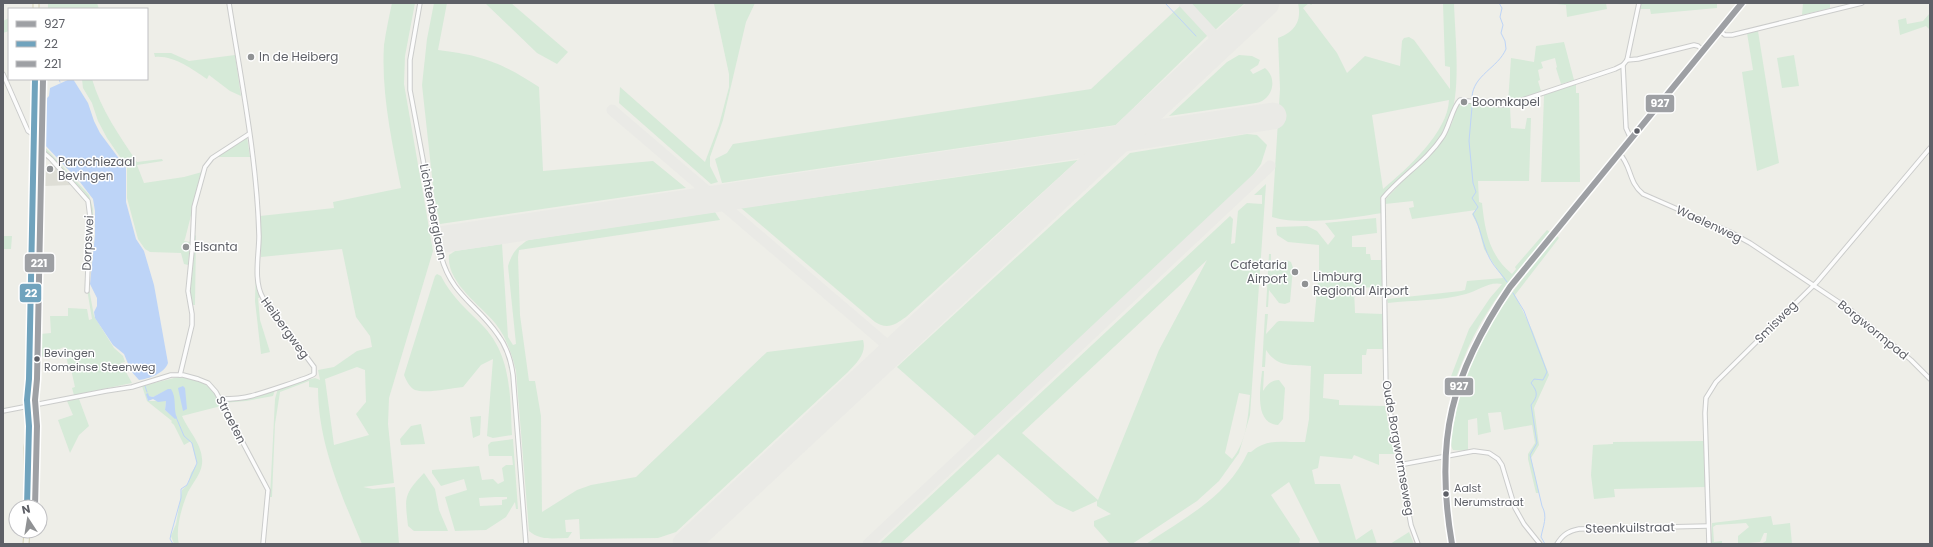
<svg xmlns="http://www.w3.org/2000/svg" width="1933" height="547" font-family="Poppins,sans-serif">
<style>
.education{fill:#deded6}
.green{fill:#d6ead8;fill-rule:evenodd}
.water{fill:#bdd4f7}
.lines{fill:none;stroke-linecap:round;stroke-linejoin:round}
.stream{stroke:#bdd4f7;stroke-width:1}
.taxiway{stroke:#eaeae6;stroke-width:11}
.runway{stroke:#eaeae6;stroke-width:27}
.minor-casing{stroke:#cbcccb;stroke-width:5.5}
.secondary-casing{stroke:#cbcbca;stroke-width:6}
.primary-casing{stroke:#d5d2b6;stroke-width:7}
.minor{stroke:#fcfcfc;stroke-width:3.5}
.secondary{stroke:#fcfcfc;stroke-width:4.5}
.primary{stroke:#f3f3e9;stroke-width:5}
.bus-1-casing{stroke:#fff;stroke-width:9}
.bus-2-casing{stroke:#fff;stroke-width:9}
.bus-3-casing{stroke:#fff;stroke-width:9}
.bus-1{stroke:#9ea0a4;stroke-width:6}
.bus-2{stroke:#70a3bd;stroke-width:6}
.bus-3{stroke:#9ea0a4;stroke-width:6}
.poi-dot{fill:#909294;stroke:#fff;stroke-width:1.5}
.bus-dot{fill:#5e6067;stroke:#fff;stroke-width:1.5}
.labels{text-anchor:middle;stroke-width:3;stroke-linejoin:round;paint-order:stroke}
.bus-label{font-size:11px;fill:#5e6067;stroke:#fff;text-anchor:start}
.poi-label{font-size:12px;fill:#5e6067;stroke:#fff;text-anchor:start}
.street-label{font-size:12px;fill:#5e6067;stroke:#fff}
.line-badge{stroke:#fff;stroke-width:1.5}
.badge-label{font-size:11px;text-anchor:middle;font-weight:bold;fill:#fff}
</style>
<rect width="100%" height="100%" fill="#eeeee8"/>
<!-- education -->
<path class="education" d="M44 166H56L73 185 45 186 44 180 37 181V172L44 171Z"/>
<!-- green -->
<g class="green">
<path d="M48 3H97L99 9H48Z"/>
<path d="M392 3H415L405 56 404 84 433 251 389 398 388 424 394 483 363 487 373 489 395 487 399 544H362C341 494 318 443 318 388L309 387V381L280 392 275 424 272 497H270L275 399 278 388 315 378 320 380 318 370 334 367 357 351 372 347 370 336 356 317 342 249 261 257 260 216 334 208 333 202 401 188C392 142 381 93 384 45 386 31 389 17 392 3ZM357 367 365 370 366 402 356 414 369 435 334 445 325 379Z"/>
<path d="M434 3H447L438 50C481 55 503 63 539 87L543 171 653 161 686 188 440 224 434 195 422 85 427 39Z"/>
<path d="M485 3H511L568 52 557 64 537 53Z"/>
<path d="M718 3H755L746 22 723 120 710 157V166L718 182 711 184 619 103 620 87 705 162 719 125 729 87V74L714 4Z"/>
<path d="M1189 3H1245L1215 30Z"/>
<path d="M1298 3H1313L1311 5 1309 3 1303 8 1337 53 1347 73 1365 56 1400 66 1402 41 1404 38 1409 37 1414 40 1450 89V67L1445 66 1443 3H1454C1455 35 1461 86 1451 116 1441 147 1403 176 1380 199L1382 213C1351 218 1302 226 1272 217L1280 89 1278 38C1295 32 1302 21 1298 3ZM1449 100C1448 132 1407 169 1383 189L1372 115Z"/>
<path d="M1548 3H1606L1607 9 1567 17 1566 5Z"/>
<path d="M1641 3H1717V8L1651 14 1650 9H1640Z"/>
<path d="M1803 3H1830V8L1802 15Z"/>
<path d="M1181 5 1207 32 1208 35 1116 125 722 183 715 159 727 153 733 144 1091 89Z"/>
<path d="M1930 13V30L1926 26 1900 35 1898 20 1906 18 1907 24 1923 21Z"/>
<path d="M9 18V31L3 33V21Z"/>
<path d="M1758 31 1779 163 1757 171 1742 72 1753 70 1747 33Z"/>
<path d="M1564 42 1574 80 1561 84 1556 68 1557 67 1555 58 1541 62 1543 68 1538 70 1540 80 1538 81 1541 91 1508 103 1511 58 1534 62 1536 46Z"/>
<path d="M154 53H171L189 61 235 55 241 96 230 91 209 75 207 79C192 69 173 55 155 57Z"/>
<path d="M1239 55 1252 56 1260 60 1258 65 1250 70 1253 74 1265 68C1278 78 1273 100 1256 103L1169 116 1227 62Z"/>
<path d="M1794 55 1799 86 1782 88 1777 58Z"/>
<path d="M82 79H92C101 110 119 135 137 162L162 159 163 161 137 165 144 183 184 177 202 172 185 239 184 241 190 242 188 265 184 264 181 253 150 252 145 249 138 239 127 198V167L107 138 98 121 92 103 83 88Z"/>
<path d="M40 83 45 90 42 144 89 195 93 209 92 258 88 283 94 316 114 348 123 356 125 362 121 363 132 383 74 395 72 388 75 387 71 369H69L64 347 33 361 34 329H39L40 334 51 333 50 316H68V308L87 309 89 320 92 319 86 283 89 263 90 203 83 191 37 144 38 84Z"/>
<path d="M1576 84V93H1579L1580 182H1541L1544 95Z"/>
<path d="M1463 101 1488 107H1510L1511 128 1525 129 1527 118H1531L1529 181H1478L1479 202 1482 203C1485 231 1489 255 1512 274L1516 269 1515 267 1547 230 1550 232C1524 263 1496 294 1477 330 1468 346 1462 363 1455 380L1450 379 1469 329 1490 298 1502 284C1489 281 1478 291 1466 294 1441 301 1413 300 1388 303L1387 299 1461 291 1465 290 1467 281 1503 278 1484 249 1478 226 1472 214 1476 210 1412 219 1409 208 1414 207 1413 201 1385 204V200L1445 136 1452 123 1457 104Z"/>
<path d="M1247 134 1257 135 1267 145 1261 164 1250 179 975 436 897 367 1130 153Z"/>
<path d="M247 137 250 157H216Z"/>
<path d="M1078 160 906 317C895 325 887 330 875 322L741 208Z"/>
<path d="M1266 184 1250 415 1239 453 1219 481 1197 501 1132 544H1110L1094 526V521L1111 514 1097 506V501L1073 512 1056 504 998 454 900 544H879L1230 216 1233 219 1231 244 1235 243 1238 211 1247 203 1262 204V195H1254ZM1207 260 1159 350 1098 500 1022 433ZM1239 393 1250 395C1248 416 1247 442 1232 459L1225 453Z"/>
<path d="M715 212 720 220 519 250 518 257 520 315 529 381H535L541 416 542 512 577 490 591 485 636 477 767 352 863 340C867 353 857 363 848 372L676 532 658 538 580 539 579 519 565 520 566 532H572L568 538C554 538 540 541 529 531L516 371C512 355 506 336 495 323 480 305 446 282 449 255L455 251 502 244 508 337 513 345 516 344 508 266C512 253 517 247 528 240Z"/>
<path d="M1376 218 1377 233 1352 236V247H1366V254H1370L1371 260H1382L1383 287 1354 288 1355 313 1383 314V349H1367L1366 355H1362V374H1324L1323 398 1339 400V405L1385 406 1394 454H1379V465L1354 455 1352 459 1320 456 1318 468 1312 470 1315 484H1340L1356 540 1372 529 1377 544H1320L1289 482 1271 495 1300 539 1299 544H1146C1185 518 1228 496 1248 452H1251C1268 437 1284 443 1305 442L1309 419 1311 366C1291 364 1278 368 1266 350L1265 367H1262L1265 314H1268L1266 334 1277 322 1279 321 1314 322 1319 270V245L1288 242 1277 235 1276 227 1307 226 1317 231 1328 245 1335 236 1325 223Z"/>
<path d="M196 235 195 305H191L189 292 194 237Z"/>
<path d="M3 236H12L11 249H3Z"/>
<path d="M1557 236 1559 238 1515 295 1533 332 1549 375 1534 408 1539 445 1531 458 1539 493H1536L1528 459V454L1535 443 1532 425 1504 430 1501 412 1488 413 1491 432 1478 435 1477 418 1468 420V451L1453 450C1448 442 1453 427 1455 418 1467 343 1511 293 1557 236Z"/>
<path d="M1269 254H1271V272L1279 262 1286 260 1291 262 1293 268 1290 302 1285 304 1279 303 1269 290 1268 307H1266Z"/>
<path d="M256 267 257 289 261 297 258 298 260 320 270 352 261 354 255 301Z"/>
<path d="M437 274 441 276C452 298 468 310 484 327 512 357 510 398 512 435L493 438 487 436 493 359 481 365 463 387C451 388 426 394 415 390 410 388 406 380 404 375L435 276Z"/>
<path d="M1262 371H1264L1263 391C1267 385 1271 380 1279 380L1285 388 1283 419 1278 425C1253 423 1261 386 1262 371Z"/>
<path d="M178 377C201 378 212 385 221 406L182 416C189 432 204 446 202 464 201 474 192 484 188 492 182 506 175 529 179 544H174L171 536 176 524 182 490 188 484 191 473 197 464 191 441 184 445 174 425 171 422 172 421 147 401 142 386ZM165 391 174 412 175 418 165 410 166 401H148L147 397 149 396 153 397Z"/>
<path d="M275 390 273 396 246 401 223 403 224 400Z"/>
<path d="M79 399 89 426 79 435 70 453 58 420 73 415 67 401Z"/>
<path d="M481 416 480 435 473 438 470 417Z"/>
<path d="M421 424 425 444 401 445 400 439 411 426Z"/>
<path d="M513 439 518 509H516L515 502 506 517 486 530 455 531 445 497 467 490 464 479 441 486 432 473V470L479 466 482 480 493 479 498 484 504 481 502 468 506 465H513L512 456H489L488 445 491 442ZM495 497H507V499L502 500V505L480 506 479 498Z"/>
<path d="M1705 441 1706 487 1614 489 1615 497 1594 499 1591 475 1593 445 1613 444V442Z"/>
<path d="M424 473 435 489 439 510 448 531H414L408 526C405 498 403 495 424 473Z"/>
<path d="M1771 516 1773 525 1790 523 1792 544H1761L1766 541 1767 533H1764L1760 542 1738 544V536L1749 527 1746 523 1716 525 1713 527 1714 542 1722 541V544H1711L1712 523Z"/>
<path d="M1409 532 1414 544H1390Z"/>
</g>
<!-- water -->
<g class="water">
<path d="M70 79H73L88 103 94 121 100 133 126 168V202L136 239 144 251 154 285 168 363C165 373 148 379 139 380L131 371 124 354 113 345 95 318 94 312 97 306V298L90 284 95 235V211L93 199 80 182 44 144 46 99 49 96 50 88Z"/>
<path d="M183 386 185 388 187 409 183 411 178 388Z"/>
<path d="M168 389H171C177 398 173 409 177 418L175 419 165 410 166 401 158 402 153 399 148 401 146 394 148 393 149 396 153 397Z"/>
</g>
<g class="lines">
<!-- stream -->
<g class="stream">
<path d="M1165 3 1196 36"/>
<path d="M59 79 60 82"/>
<path d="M1472 97C1473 75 1498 68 1506 49L1505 41 1501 33 1503 25 1500 17 1502 8 1499 3"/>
<path d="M1472 107 1469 141 1473 183 1476 192 1472 198 1478 207 1473 214C1481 228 1482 244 1490 259 1494 267 1502 274 1507 282"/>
<path d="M1513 293 1524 311 1547 372 1543 380 1534 379 1531 383C1538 392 1538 396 1531 405L1537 443 1530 455 1542 506C1548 517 1543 526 1541 537L1545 544"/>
<path d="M145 386 147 392"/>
<path d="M173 544 170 539 171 534 181 498V489L187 485 197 463 192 443 184 436 176 417"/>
</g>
<!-- taxiway -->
<g class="taxiway">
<path d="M1184 3 1222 44"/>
<path d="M612 110 894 351"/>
<path d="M868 544 1270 166"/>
</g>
<!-- runway -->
<g class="runway">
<path d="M445 239 1273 116"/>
<path d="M686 544 1266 3"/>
</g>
<defs>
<g id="minor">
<path d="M420 3 410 60V90L441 256C452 296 477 304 498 335 507 347 511 360 513 375L526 544"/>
<path d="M1720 31 1725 35H1732L1862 3"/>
<path d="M1627 60 1638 59 1694 45 1698 46 1704 51"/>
<path d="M1623 65 1626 128 1631 139"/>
<path d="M3 74 28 131 34 135"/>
<path d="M34 144 51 159 88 201 90 217 87 291"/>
<path d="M1619 153C1632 166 1628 182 1643 194L1730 232 1750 243 1852 311 1911 360 1930 379"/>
<path d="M180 375 192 325V314L188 291 192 251 194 207 205 167 212 158 249 134"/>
<path d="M220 399C230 399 241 399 251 396 259 394 312 377 314 374V367L263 298C253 281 259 255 259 236 257 158 241 80 229 3"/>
<path d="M3 411 106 391 132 387 171 375H183L198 379 208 383 216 392 268 490 263 544"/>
<path d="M1399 465 1474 451 1489 453 1498 459 1502 465 1515 508 1524 524 1540 544"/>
<path d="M1418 544 1411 525 1386 389 1383 198C1401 176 1427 161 1443 136 1449 127 1453 106 1460 100L1501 105 1510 104 1615 69 1623 65 1627 60 1639 3"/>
<path d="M1557 544C1563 534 1569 531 1579 529L1708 526"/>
<path d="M1709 544 1705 413 1706 398 1716 382 1817 282 1930 148"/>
</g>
<path id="secondary" d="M1452 544C1431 450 1453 364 1510 287L1742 3"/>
<g id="primary">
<path d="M36 9V3"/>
<path d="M28 415 27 400 29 382"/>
<path d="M27 507V448L32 398 29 379 35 79"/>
<path d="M26 544 27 531"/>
</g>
</defs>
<!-- minor casing -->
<use href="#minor" class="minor-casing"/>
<!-- secondary casing -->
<use href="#secondary" class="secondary-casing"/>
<!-- primary casing -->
<use href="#primary" class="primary-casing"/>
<!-- minor -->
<use href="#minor" class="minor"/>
<!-- secondary -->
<use href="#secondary" class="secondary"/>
<!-- primary -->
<use href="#primary" class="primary"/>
<defs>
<path id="bus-1" d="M1452 544C1434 440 1451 374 1510 287L1742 3"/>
<path id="bus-2" d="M27 507 29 426 27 400 29 379 35 79"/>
<path id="bus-3" d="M35 507 37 426 35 400 37 379 43 79"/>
</defs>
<!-- bus-1 casing -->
<use href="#bus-1" class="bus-1-casing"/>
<!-- bus-2 casing -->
<use href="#bus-2" class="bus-2-casing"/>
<!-- bus-3 casing -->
<use href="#bus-3" class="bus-3-casing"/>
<!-- bus-1 -->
<use href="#bus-1" class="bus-1"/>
<!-- bus-2 -->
<use href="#bus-2" class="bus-2"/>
<!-- bus-3 -->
<use href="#bus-3" class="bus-3"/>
</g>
<!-- markers -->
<g class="poi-dot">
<circle cx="251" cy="57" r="4"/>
<circle cx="1464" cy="102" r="4"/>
<circle cx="50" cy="169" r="4"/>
<circle cx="186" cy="247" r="4"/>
<circle cx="1295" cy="272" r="4"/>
<circle cx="1305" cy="284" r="4"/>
</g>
<g class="bus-dot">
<circle cx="1637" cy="131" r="3.5"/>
<circle cx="37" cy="359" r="3.5"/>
<circle cx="1446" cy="494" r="3.5"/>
</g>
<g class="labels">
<!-- bus labels -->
<g class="bus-label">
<text x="44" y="357">Bevingen<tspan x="44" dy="14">Romeinse Steenweg</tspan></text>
<text x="1454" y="492">Aalst<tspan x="1454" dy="14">Nerumstraat</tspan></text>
</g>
<!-- poi labels -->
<g class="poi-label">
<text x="259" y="61">In de Heiberg</text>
<text x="1472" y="106">Boomkapel</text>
<text x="58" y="166">Parochiezaal<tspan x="58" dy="14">Bevingen</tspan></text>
<text x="194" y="251">Elsanta</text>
<text x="1287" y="269" text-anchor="end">Cafetaria<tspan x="1287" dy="14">Airport</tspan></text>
<text x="1313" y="281">Limburg<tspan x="1313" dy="14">Regional Airport</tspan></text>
</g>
<!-- street labels -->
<g class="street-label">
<text transform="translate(433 212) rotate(79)" y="4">Lichtenberglaan</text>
<text transform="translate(1709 224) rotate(25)" y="4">Waelenweg</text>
<text transform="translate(88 243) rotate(-87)" y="4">Dorpswei</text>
<text transform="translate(1776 322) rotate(-45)" y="4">Smisweg</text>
<text transform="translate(285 328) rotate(54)" y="4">Heibergweg</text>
<text transform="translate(1873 330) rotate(39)" y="4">Borgwormpad</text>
<text transform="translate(231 420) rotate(63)" y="4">Straeten</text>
<text transform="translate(1398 448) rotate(80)" y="4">Oude Borgwormseweg</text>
<text transform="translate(1630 528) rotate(-1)" y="4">Steenkuilstraat</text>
</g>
</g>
<g class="line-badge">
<rect x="1645" y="94" width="30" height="19" rx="4" fill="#9ea0a4"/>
<rect x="24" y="253" width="31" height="20" rx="4" fill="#9ea0a4"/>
<rect x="19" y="283" width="23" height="20" rx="4" fill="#70a3bd"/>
<rect x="1444" y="377" width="30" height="19" rx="4" fill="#9ea0a4"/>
</g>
<g class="badge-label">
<text x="1660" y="107">927</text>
<text x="39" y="267">221</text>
<text x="31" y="297">22</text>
<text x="1459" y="390">927</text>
</g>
<!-- border -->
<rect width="1933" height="547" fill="none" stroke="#5e6067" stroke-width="8"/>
<!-- legend -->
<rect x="8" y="8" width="140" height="72" fill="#ffffff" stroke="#bfbfc2"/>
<rect x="16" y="21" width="20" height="6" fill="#9ea0a4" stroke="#bfbfc2"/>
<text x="44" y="28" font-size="12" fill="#5e6067">927</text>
<rect x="16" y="41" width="20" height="6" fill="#70a3bd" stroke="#bfbfc2"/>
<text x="44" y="48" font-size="12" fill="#5e6067">22</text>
<rect x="16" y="61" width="20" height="6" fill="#9ea0a4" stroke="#bfbfc2"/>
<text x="44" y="68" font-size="12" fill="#5e6067">221</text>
<!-- north arrow -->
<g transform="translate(28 519) rotate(348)"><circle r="19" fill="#ffffff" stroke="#bfbfc2"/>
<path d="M0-3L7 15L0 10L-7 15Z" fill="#909294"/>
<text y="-6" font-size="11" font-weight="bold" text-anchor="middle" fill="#5e6067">N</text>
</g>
</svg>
